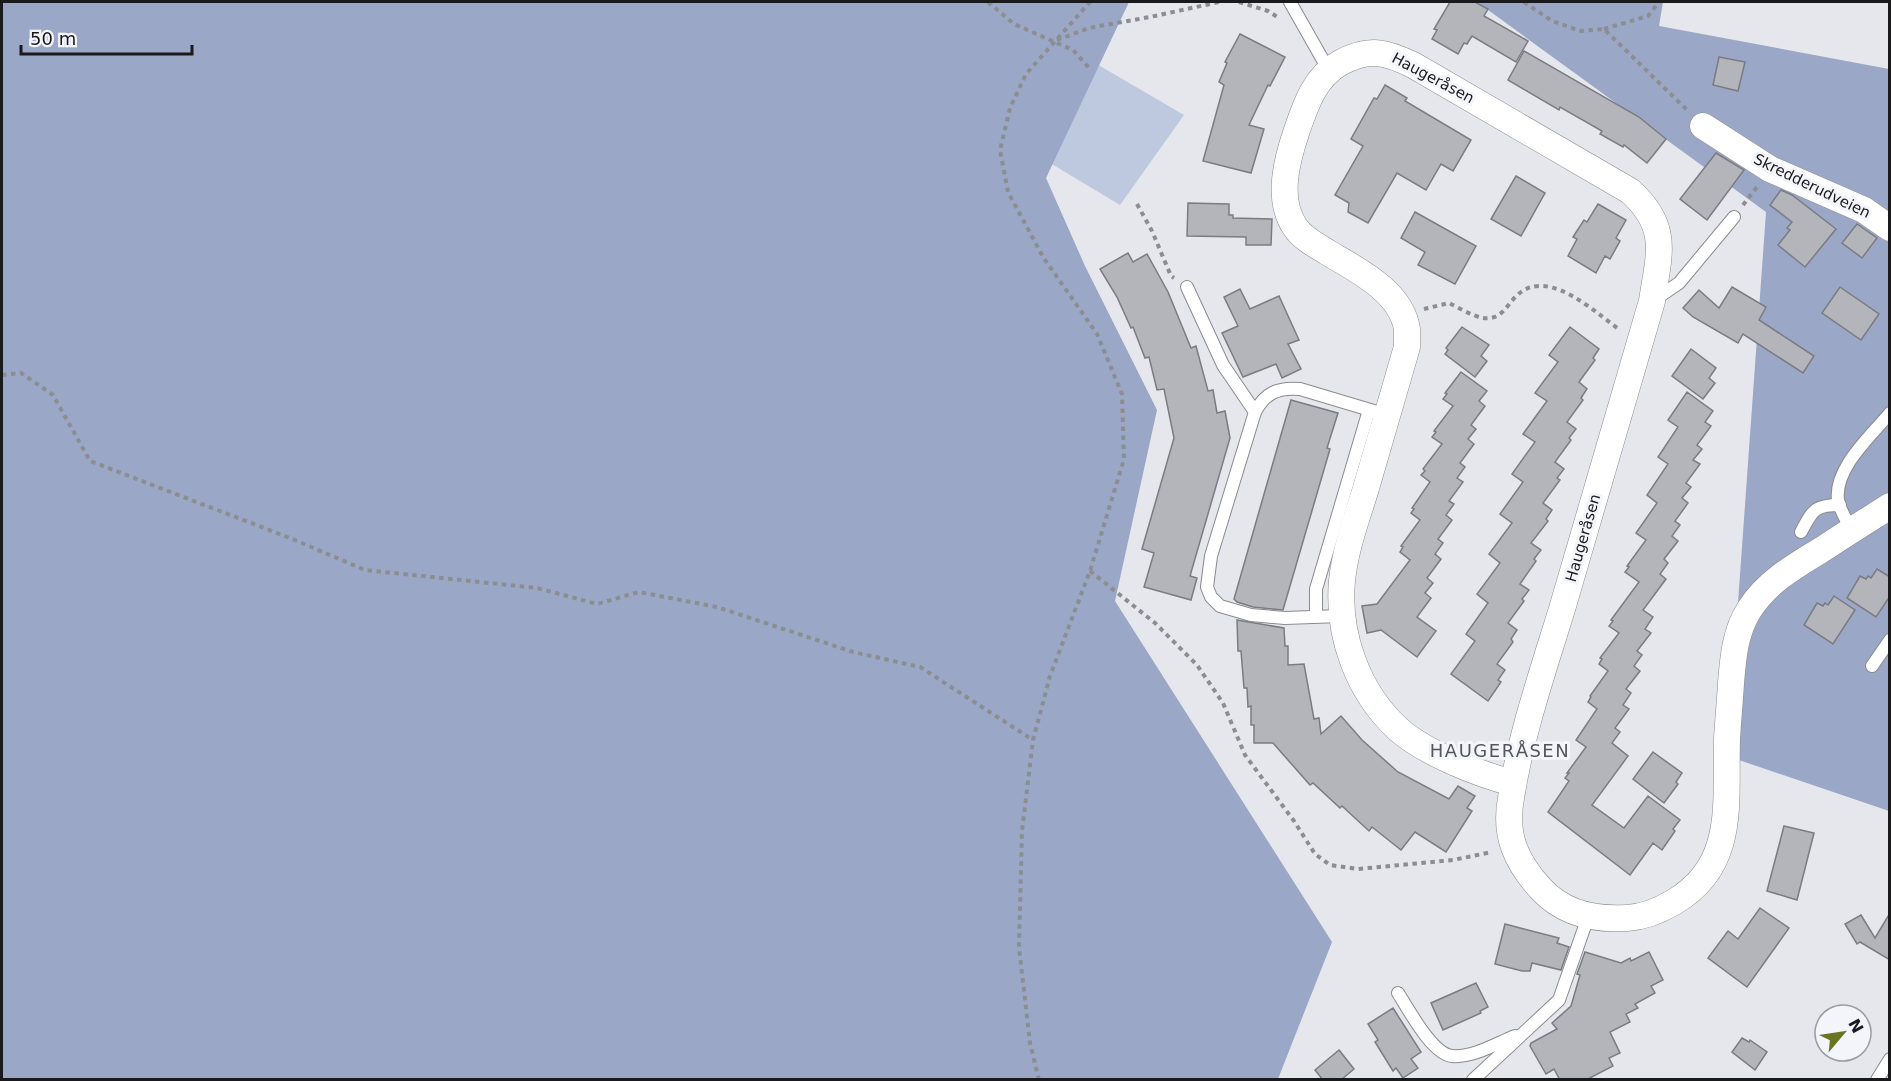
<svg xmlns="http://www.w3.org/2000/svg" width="1891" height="1081" font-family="'DejaVu Sans',sans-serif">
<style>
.green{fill:#bec8df}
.forest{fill:#9aa7c6}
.building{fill:#b3b5ba;stroke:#7a7c81;stroke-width:1.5}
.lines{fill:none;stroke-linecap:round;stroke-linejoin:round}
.service-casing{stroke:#898b8f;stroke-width:14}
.minor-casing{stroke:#898b8f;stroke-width:27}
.path{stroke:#8c8d91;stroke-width:4;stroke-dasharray:4.5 4.5;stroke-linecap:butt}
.service{stroke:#fff;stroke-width:12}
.minor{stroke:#fff;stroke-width:26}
.labels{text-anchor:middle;stroke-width:6;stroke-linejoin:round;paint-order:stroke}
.street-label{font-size:15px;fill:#1a1a1c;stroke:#f3f5fa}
.quarter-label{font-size:18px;letter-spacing:1.5px;fill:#55565b;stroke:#f3f5fa}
</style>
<rect width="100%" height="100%" fill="#e5e7ed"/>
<!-- green -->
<path class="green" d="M1095 63 1184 115 1120 205 1040 157Z"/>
<!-- forest -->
<g class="forest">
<path d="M2 2H1129L1046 178 1085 266 1157 410 1115 601 1332 942 1278 1079H2Z"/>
<path d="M1477 2H1663L1659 26 1889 69V811L1727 756 1766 212Z"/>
</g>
<!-- building -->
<g class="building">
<path d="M1450 2H1475L1488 9 1484 16 1528 41 1516 62 1472 36 1467 44 1464 43 1458 54 1432 39 1437 30 1434 29Z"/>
<path d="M1240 34 1285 57 1270 86 1268 85 1249 125 1264 129 1251 173 1203 161 1224 85 1219 82 1227 63 1225 62Z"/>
<path d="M1524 51 1639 117 1666 139 1647 163 1624 145 1623 147 1600 134 1602 131 1560 107 1559 110 1508 80Z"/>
<path d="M1719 57 1745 62 1738 91 1713 85Z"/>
<path d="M1385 85 1407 98 1405 101 1471 140 1453 171 1441 164 1426 190 1397 173 1368 223 1348 212 1349 203 1335 195 1363 146 1351 139 1374 98 1377 99Z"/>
<path d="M1716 153 1744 170 1707 220 1680 199Z"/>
<path d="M1516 176 1545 193 1521 236 1491 219Z"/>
<path d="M1781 190 1792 195 1836 229 1805 267 1778 245 1790 230 1787 228 1792 222 1770 205Z"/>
<path d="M1188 203 1229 204V215H1233V218L1272 219 1271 245H1246V237L1187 236Z"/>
<path d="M1598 204 1626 220 1616 238 1620 241 1610 259 1605 256 1596 273 1568 256 1577 239 1573 237 1584 220 1587 222Z"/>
<path d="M1415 212 1476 246 1455 284 1418 265 1425 252 1401 238Z"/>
<path d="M1857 224 1877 238 1862 258 1842 243Z"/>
<path d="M1128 253 1133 262 1147 254 1168 292 1191 348 1196 346 1208 391 1213 390 1217 413 1225 411 1230 438 1190 576 1197 578 1191 600 1144 587 1154 553 1142 549 1174 438 1164 389 1157 390 1149 357 1145 358 1133 327 1131 328 1117 297 1100 269Z"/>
<path d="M1732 287 1766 307 1759 320 1814 356 1803 373 1743 334 1738 343 1693 317 1683 308 1699 290 1719 308Z"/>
<path d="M1840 287 1879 314 1861 340 1822 313Z"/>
<path d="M1240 289 1250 309 1279 296 1299 340 1288 344 1301 369 1282 378 1276 364 1243 377 1222 333 1238 326 1224 297Z"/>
<path d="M1462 327 1489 345 1481 356 1487 361 1475 377 1445 354 1448 350 1446 348Z"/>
<path d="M1570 327 1599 349 1593 358 1595 360 1579 382 1587 389 1581 398 1583 400 1567 422 1576 429 1569 438 1571 440 1555 462 1564 469 1557 478 1560 480 1543 503 1552 510 1546 519 1548 521 1531 543 1541 550 1534 559 1536 561 1520 584 1529 590 1522 599 1524 601 1508 623 1517 630 1511 639 1513 642 1497 664 1505 670 1498 680 1501 682 1488 701 1451 674 1475 641 1466 634 1488 603 1477 594 1500 563 1489 554 1512 523 1500 514 1523 482 1512 474 1535 442 1523 434 1547 401 1535 393 1558 362 1549 355Z"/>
<path d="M1691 349 1716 368 1709 378 1715 383 1703 399 1672 376Z"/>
<path d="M1461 372 1487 391 1479 401 1485 406 1471 425 1476 429 1468 439 1474 444 1460 463 1465 467 1457 478 1463 482 1449 501 1454 504 1446 515 1452 520 1438 539 1443 543 1435 554 1441 559 1427 578 1433 583 1425 593 1431 598 1417 617 1436 631 1417 657 1381 630 1367 633 1362 606 1377 604 1410 560 1400 552 1403 547 1401 546 1420 520 1411 513 1414 509 1412 508 1430 482 1421 475 1425 471 1423 469 1442 444 1432 437 1436 432 1434 431 1453 406 1443 399 1447 394 1445 393Z"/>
<path d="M1687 392 1713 411 1705 422 1711 426 1697 445 1702 449 1693 460 1700 464 1686 483 1691 487 1682 498 1688 503 1675 521 1680 525 1672 536 1678 541 1664 559 1668 563 1660 574 1666 579 1643 610 1653 617 1645 629 1651 633 1637 651 1642 655 1634 666 1640 671 1626 689 1631 693 1623 705 1629 709 1615 728 1620 732 1612 743 1628 756 1592 805 1624 828 1648 796 1680 820 1673 829 1675 831 1662 850 1653 843 1630 875 1548 812 1569 781 1565 778 1569 773H1567L1586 747 1576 740 1597 709 1588 702 1591 697 1590 696 1608 671 1599 664 1602 659 1600 658 1619 633 1609 626 1613 621 1611 620 1639 582 1625 572 1629 567 1627 566 1646 540 1636 533 1657 503 1647 495 1668 464 1658 457 1678 427 1668 420Z"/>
<path d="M1291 400 1338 413 1327 448 1330 449 1283 610 1253 607 1237 602 1234 599Z"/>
<path d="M1877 569 1890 577V596L1876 617 1847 598 1860 576 1866 579 1868 576 1871 578Z"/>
<path d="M1834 596 1855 610 1833 644 1804 625 1817 603 1823 606 1825 603 1828 605Z"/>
<path d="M1237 620 1284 628 1285 646H1288V665L1304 664 1314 719 1319 718 1321 734 1341 716 1362 740 1398 772 1449 799 1458 786 1475 796 1467 808 1472 811 1446 852 1415 832 1401 850 1372 827 1369 831 1342 806 1340 808 1313 783 1310 785 1273 743H1254V725H1251V706L1248 707 1247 688H1244L1241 651H1238Z"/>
<path d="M1653 752 1682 773 1676 782 1678 784 1664 803 1633 779Z"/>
<path d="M1784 826 1814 833 1797 900 1767 891Z"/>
<path d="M1760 908 1789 928 1747 987 1708 958 1728 931 1738 939Z"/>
<path d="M1890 913V960L1860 942 1857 944 1845 924 1861 915 1875 938Z"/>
<path d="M1505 924 1559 938 1557 943 1569 947 1561 970 1532 963 1530 971H1522L1495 964Z"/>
<path d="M1585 952 1621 963 1630 958 1631 961 1649 952 1663 980 1651 986 1655 993 1635 1004 1638 1008 1626 1014 1630 1022 1610 1032 1620 1053 1609 1058 1613 1066 1586 1080H1560L1554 1069 1546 1074 1530 1046 1531 1043 1557 1029 1552 1023 1571 1006 1580 975 1577 974Z"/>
<path d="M1476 983 1488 1007 1480 1011 1481 1013 1443 1030 1431 1003Z"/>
<path d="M1393 1008 1421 1052 1411 1059 1418 1068 1403 1078 1396 1068 1393 1071 1375 1042 1378 1040 1368 1024Z"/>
<path d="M1742 1038 1749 1042 1750 1040 1767 1052 1755 1070 1732 1052Z"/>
<path d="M1339 1050 1354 1069 1341 1080H1323L1315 1070Z"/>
</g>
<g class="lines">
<defs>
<g id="service">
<path d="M1290 2 1328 69"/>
<path d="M1187 287 1223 365 1255 412"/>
<path d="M1654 300 1679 283 1734 217"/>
<path d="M1852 530C1847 521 1840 511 1838 500 1834 468 1871 436 1890 413"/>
<path d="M1801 532C1813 510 1814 505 1840 505"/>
<path d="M1316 616V589L1369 410"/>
<path d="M1341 616 1285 618 1251 615 1220 606 1211 597 1207 587 1211 556 1255 412C1265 393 1278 387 1300 389L1387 415"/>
<path d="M1872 666 1890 640"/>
<path d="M1398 993C1409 1010 1432 1054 1452 1056 1473 1058 1497 1043 1515 1036"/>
<path d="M1473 1080 1559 1000 1588 917"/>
<path d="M1877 1080 1890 1059"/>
</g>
<g id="minor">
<path d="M1703 126 1770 169 1864 210 1890 228"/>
<path d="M1513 783C1478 774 1425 753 1398 729 1358 692 1337 635 1342 581 1345 549 1357 518 1366 488 1380 441 1393 394 1407 347 1407 342 1407 335 1407 329 1401 291 1357 270 1327 252 1316 245 1303 239 1295 227 1276 199 1287 159 1297 130 1306 104 1315 77 1340 63 1369 47 1386 52 1413 65L1630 191C1670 227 1659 254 1652 301 1622 404 1592 507 1562 609 1543 671 1521 734 1511 798 1504 835 1516 862 1541 889 1563 913 1595 920 1627 918 1644 917 1659 911 1674 902 1737 865 1725 802 1727 739 1728 720 1730 701 1731 683 1733 658 1735 632 1749 610 1767 581 1798 564 1826 547 1847 533 1868 520 1890 506"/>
</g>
</defs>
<!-- service casing -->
<use href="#service" class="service-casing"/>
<!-- minor casing -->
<use href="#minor" class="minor-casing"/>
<!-- path -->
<g class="path">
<path d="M988 2 1014 24 1073 50 1090 69"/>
<path d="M1239 2 1268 11 1279 18"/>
<path d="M1524 2 1552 21 1581 31 1604 29 1688 111"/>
<path d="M1604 29 1648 16 1659 2"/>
<path d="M1057 40 1089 28 1150 17 1219 2"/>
<path d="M1137 204 1152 231 1171 276 1174 278"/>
<path d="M1743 205 1757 187"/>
<path d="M1424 309 1449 303C1459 308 1472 316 1483 318 1510 322 1508 287 1539 286 1567 285 1599 315 1620 330"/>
<path d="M2 375 21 373 53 395 90 461 290 538 365 570 537 588 597 604 639 592 717 607 853 652 920 667 1033 740"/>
<path d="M1090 571 1155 623 1197 665 1223 703 1245 755 1294 821 1315 854 1330 865 1358 869 1453 860 1492 852"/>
<path d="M1039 1080 1030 1043 1019 947 1022 831 1033 740 1050 676 1090 571 1124 459 1122 394 1097 334 1043 257 1008 192 1000 150 1010 108 1026 74 1090 2"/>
</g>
<!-- service -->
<use href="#service" class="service"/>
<!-- minor -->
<use href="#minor" class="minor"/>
</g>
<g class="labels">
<!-- street labels -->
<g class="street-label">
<text transform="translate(1433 78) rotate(28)" y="5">Haugeråsen</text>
<text transform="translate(1812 186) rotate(26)" y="5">Skredderudveien</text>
<text transform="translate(1583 538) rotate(-74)" y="5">Haugeråsen</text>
</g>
<!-- quarter labels -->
<g class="quarter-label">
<text x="1500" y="757">HAUGERÅSEN</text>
</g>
</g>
<!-- border -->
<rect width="1891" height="1081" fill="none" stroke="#1a1a1c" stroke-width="6"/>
<!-- north arrow -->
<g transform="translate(1843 1033) rotate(61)"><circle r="28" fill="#f3f5fa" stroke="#9c9da1" stroke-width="1.5"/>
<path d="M0-4.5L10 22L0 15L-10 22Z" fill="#697520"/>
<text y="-9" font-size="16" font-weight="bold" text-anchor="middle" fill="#1a1a1c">N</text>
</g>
<!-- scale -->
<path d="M21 45v9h171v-9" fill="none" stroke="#1a1a1c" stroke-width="3"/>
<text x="30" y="45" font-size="18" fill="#1a1a1c" stroke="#f3f5fa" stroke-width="4.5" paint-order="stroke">50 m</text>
</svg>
